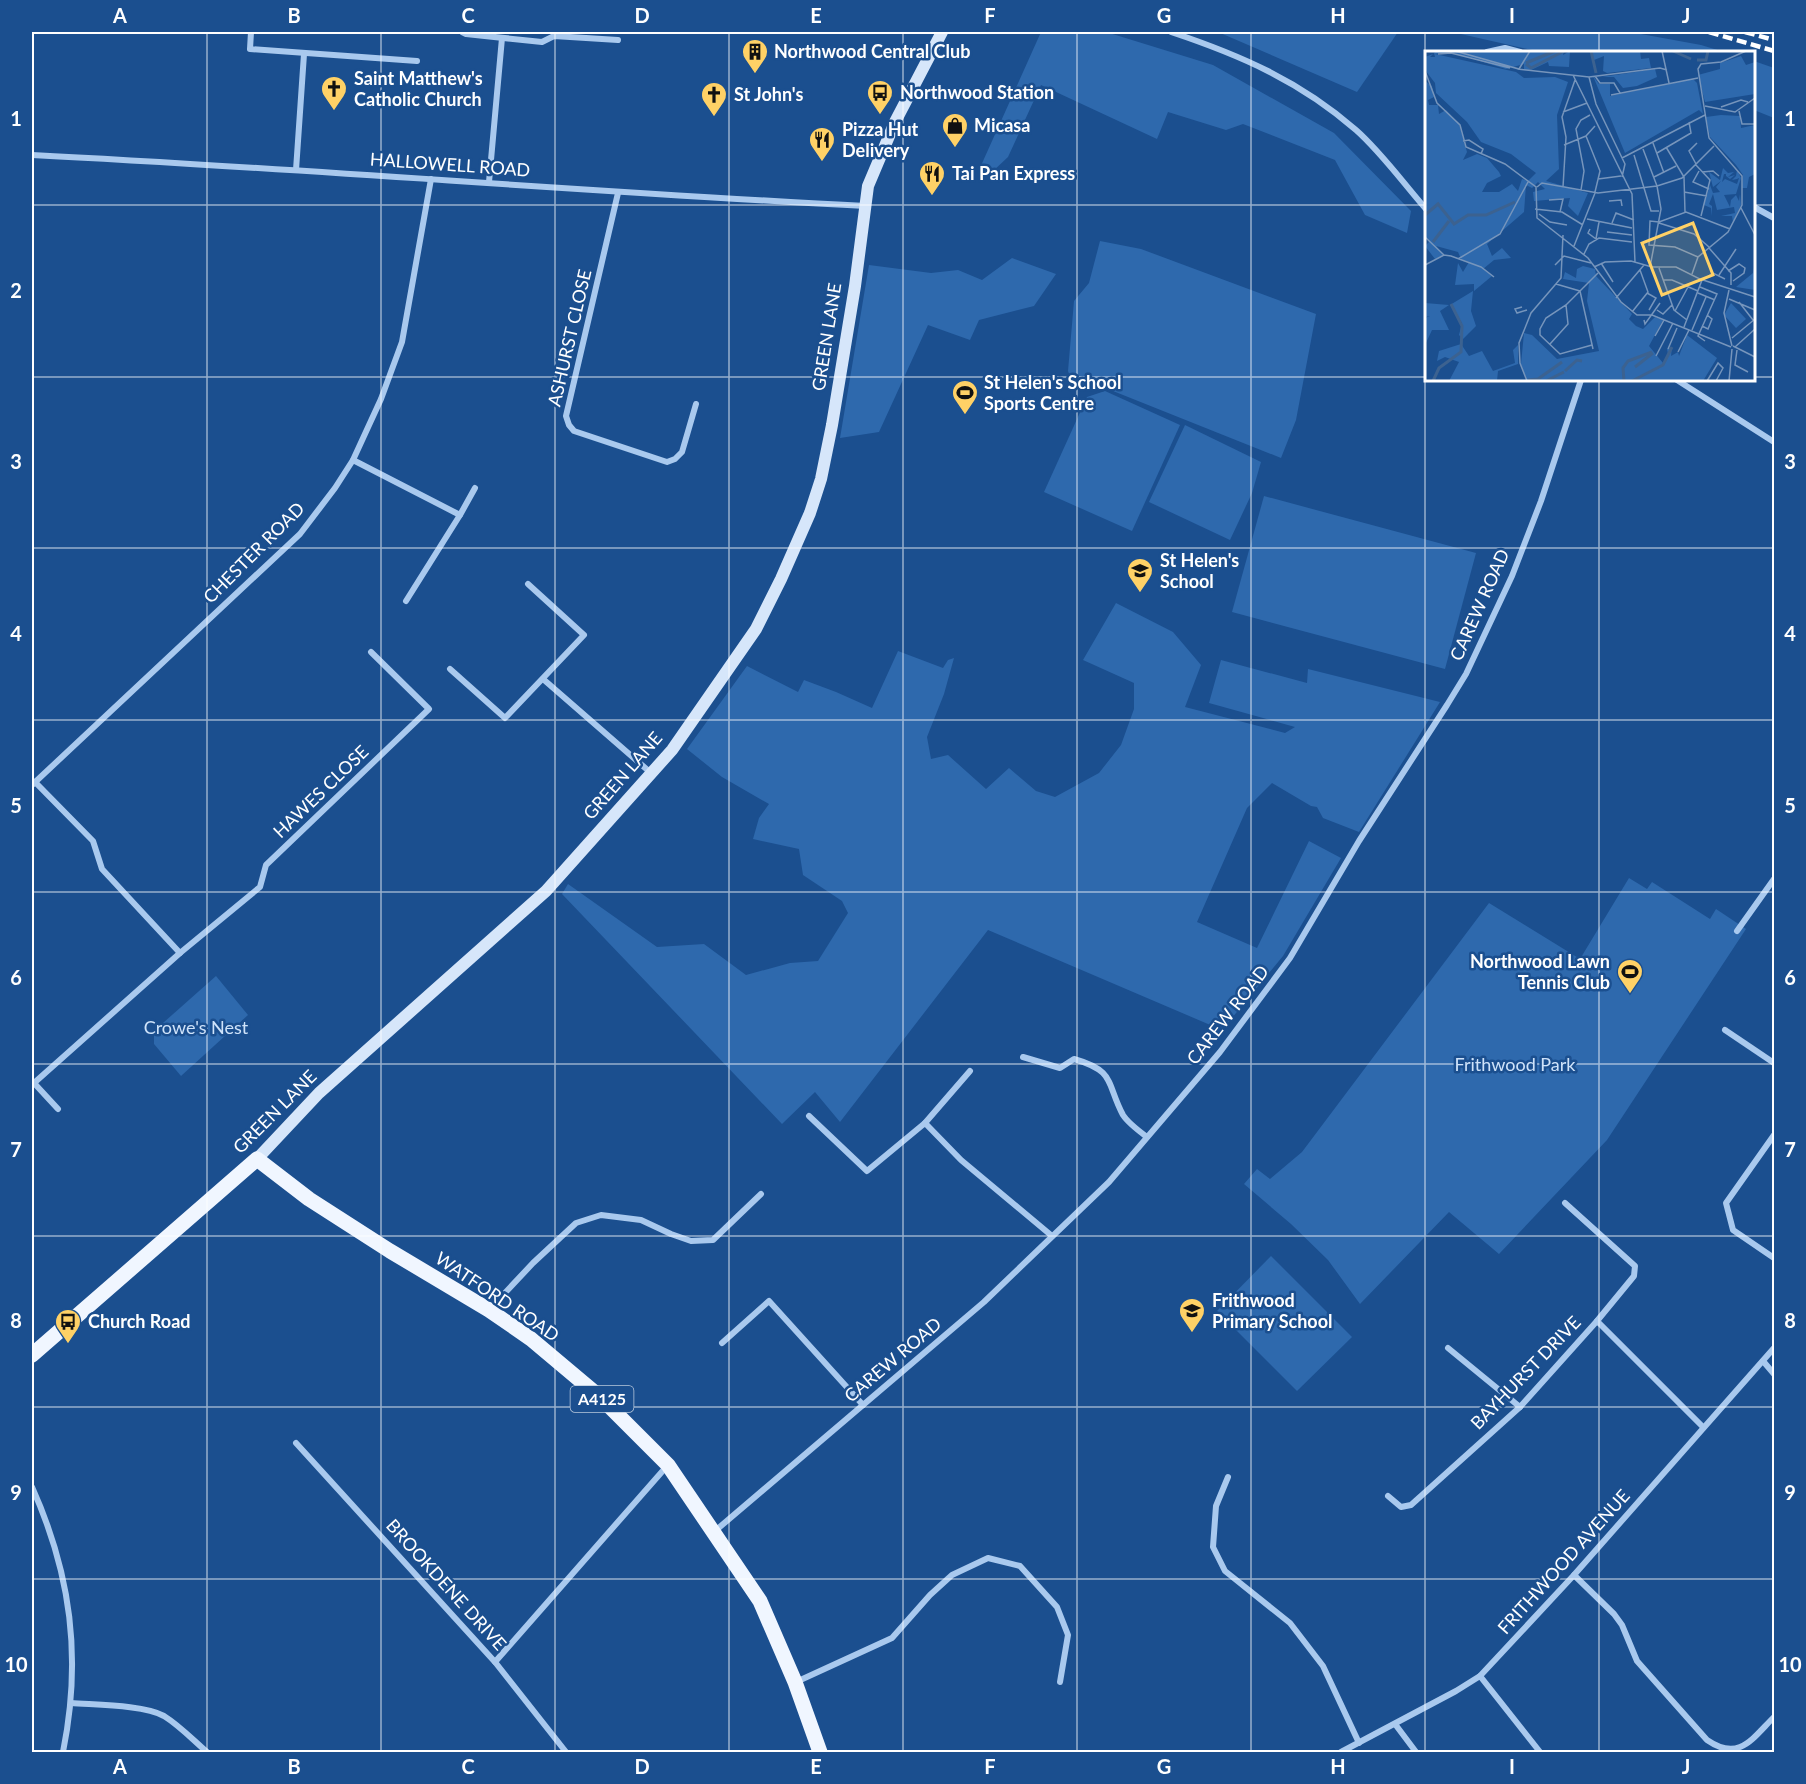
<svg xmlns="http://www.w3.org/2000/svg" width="1806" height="1784" font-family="Lato,sans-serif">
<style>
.green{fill:#2e69ad}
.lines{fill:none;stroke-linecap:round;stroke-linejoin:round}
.street{stroke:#a9c9ee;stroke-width:6}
.secondary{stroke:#d6e6fa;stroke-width:12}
.primary{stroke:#f0f6ff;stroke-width:15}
.rail{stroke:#fff;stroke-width:4.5;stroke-dasharray:10 4.5;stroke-linecap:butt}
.grid{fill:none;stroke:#fff;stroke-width:1.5;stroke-opacity:0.55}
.labels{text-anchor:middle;stroke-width:5;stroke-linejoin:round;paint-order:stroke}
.shield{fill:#1b4f8f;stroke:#bbcadd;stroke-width:1.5}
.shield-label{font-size:16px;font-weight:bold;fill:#fff}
.poi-label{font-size:18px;font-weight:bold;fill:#fff;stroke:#1b4f8f;text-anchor:start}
.street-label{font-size:18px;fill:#fff;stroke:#1b4f8f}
.park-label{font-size:18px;fill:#cfe3fa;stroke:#1b4f8f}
.inset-river{fill:none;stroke:#3c6290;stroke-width:3}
.inset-road{fill:none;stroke:#7695bc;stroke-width:1.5}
.view{fill:#ffd166;fill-opacity:0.15;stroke:#ffd166;stroke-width:3}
.inset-edge{fill:none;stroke:#fff;stroke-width:3}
.neatline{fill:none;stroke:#fff;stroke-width:2}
.grid-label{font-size:20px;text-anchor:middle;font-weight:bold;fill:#fff}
</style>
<rect width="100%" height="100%" fill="#1b4f8f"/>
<!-- green -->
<g class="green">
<path d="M1041 32H1106L1213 65 1334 133 1411 211 1407 233 1365 215 1335 160 1243 124 1226 130 1168 112 1157 139 1041 85 1008 157 992 172 979 170Z"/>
<path d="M1218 32H1398L1357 92Z"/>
<path d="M1452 32H1630L1701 45 1724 52H1541Z"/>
<path d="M1754 61 1774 68V118L1754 110Z"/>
<path d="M1100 241 1141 249 1316 314 1296 420 1281 458 1098 385H1073L1068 371 1074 301 1089 283Z"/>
<path d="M1012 258 1056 274 1034 306 979 320 970 340 928 325 879 432 840 438 869 265 931 273 958 270 982 280Z"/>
<path d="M1105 391 1180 425 1132 531 1044 492 1087 397Z"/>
<path d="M1185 425 1261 462 1252 493 1230 540 1149 502Z"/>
<path d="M1264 496 1476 553 1445 669 1232 612Z"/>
<path d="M1116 603 1173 632 1201 665 1185 707 1285 733 1295 727 1209 703 1221 660 1307 683 1308 669 1440 702 1359 832 1323 818 1317 807 1311 806 1272 783 1247 808 1197 922 1257 948 1309 841 1341 858 1283 956 1222 1030 988 930 840 1122 815 1092 782 1124 562 894 568 884 657 947 704 944 746 975 790 963 818 961 848 913 842 901 803 875 799 849 753 839 759 818 769 804 722 777 687 749 747 666 798 692 804 680 836 692 872 708 898 651 943 668 948 660 954 658 944 694 927 737 931 759 948 755 986 789 1009 768 1036 791 1055 797 1099 773 1121 745 1134 709V683L1083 660Z"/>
<path d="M1629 878 1647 889 1652 882 1710 919 1716 909 1746 929 1607 1140 1499 1254 1449 1212 1360 1304 1328 1260 1291 1224 1244 1184 1257 1169 1270 1179 1302 1152 1489 903 1580 959Z"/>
<path d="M216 976 248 1015 181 1076 154 1044V1031Z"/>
<path d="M1271 1256 1352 1337 1297 1391 1217 1311Z"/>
</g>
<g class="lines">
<!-- street -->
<g class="street">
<path d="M251 32 250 49 417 61"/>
<path d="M462 32 466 34 542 42 554 36 618 40"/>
<path d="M1171 32C1240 55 1300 81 1356 130 1381 152 1404 184 1426 209"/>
<path d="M1487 52 1505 48 1520 52"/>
<path d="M32 155C310 169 588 192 866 206"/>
<path d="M296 170 304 54"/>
<path d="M489 182 502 38"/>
<path d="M618 193 566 416 569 425 574 431 667 462 675 459 682 452 696 404"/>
<path d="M1754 207 1774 218"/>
<path d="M1677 380 1774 442"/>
<path d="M353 460 460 515"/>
<path d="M406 601 460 515 475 488"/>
<path d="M450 669 505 718 584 635 528 584"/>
<path d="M543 679 651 773"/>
<path d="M35 782 93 841 102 869 180 953"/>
<path d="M32 785 300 534 335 488 353 460 381 399 402 342 431 179"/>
<path d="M1737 931 1774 879"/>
<path d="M1725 1030 1774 1063"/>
<path d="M1023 1057 1060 1068 1074 1059C1116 1071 1106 1083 1123 1115 1128 1123 1139 1131 1147 1137"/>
<path d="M58 1109 34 1083 180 953 260 887 266 865 429 709 371 652"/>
<path d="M809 1116 867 1171 925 1123 961 1160 1052 1236"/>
<path d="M925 1123 970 1071"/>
<path d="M1774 1135 1726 1203 1733 1230 1774 1258"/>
<path d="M1565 1203 1635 1266 1634 1276 1597 1321"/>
<path d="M489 1310 533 1263 576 1223 601 1215 641 1220 671 1234 691 1241 713 1240 761 1194"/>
<path d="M722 1343 769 1301 863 1405"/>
<path d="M1448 1348 1520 1407"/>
<path d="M1763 1361 1774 1374"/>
<path d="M296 1443 495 1662 566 1752"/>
<path d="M1228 1477 1216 1506 1213 1547 1225 1571 1290 1623 1323 1666 1359 1743"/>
<path d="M32 1487C71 1574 82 1658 63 1752"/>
<path d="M1388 1496 1401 1507 1411 1505 1520 1407 1597 1321 1703 1427"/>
<path d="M715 1531 984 1302 1109 1182 1220 1052 1290 958 1359 841 1447 705 1466 674 1512 576 1541 501 1581 380"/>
<path d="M1574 1575 1614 1614 1622 1625 1637 1661 1707 1740C1739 1762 1752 1739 1774 1717"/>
<path d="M495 1662 667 1466"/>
<path d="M1480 1676 1540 1752"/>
<path d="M796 1682 892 1638 930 1595 952 1575 988 1558 1020 1566 1057 1607 1068 1635 1060 1682"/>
<path d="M71 1703C95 1705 144 1705 164 1716 180 1726 193 1740 207 1752"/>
<path d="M1395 1724 1416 1752"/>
<path d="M1341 1752 1456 1691 1480 1676 1574 1575 1774 1348"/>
</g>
<!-- secondary -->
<path class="secondary" d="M257 1159 319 1093 546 891 672 750 756 629 781 579 810 513 821 479 832 425 855 286 868 186 895 122 942 32"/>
<!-- primary -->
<path class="primary" d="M32 1355 257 1159 309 1199 390 1251 489 1310 531 1339 600 1397 668 1465 760 1601 795 1682 820 1752"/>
<!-- rail -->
<g class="rail">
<path d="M1709 32 1774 51"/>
<path d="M1745 32 1774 40"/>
</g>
</g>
<!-- grid -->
<path class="grid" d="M207 32V1752M381 32V1752M555 32V1752M729 32V1752M903 32V1752M1077 32V1752M1251 32V1752M1425 32V1752M1599 32V52M32 205H1426M1754 205H1774M32 377H1426M1754 377H1774M1599 380V1752M32 548H1774M32 720H1774M32 892H1774M32 1064H1774M32 1236H1774M32 1407H1774M32 1579H1774"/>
<!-- icons -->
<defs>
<symbol id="building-pin" viewBox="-11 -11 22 30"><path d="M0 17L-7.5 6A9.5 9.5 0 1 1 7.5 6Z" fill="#ffd166" stroke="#1b4f8f"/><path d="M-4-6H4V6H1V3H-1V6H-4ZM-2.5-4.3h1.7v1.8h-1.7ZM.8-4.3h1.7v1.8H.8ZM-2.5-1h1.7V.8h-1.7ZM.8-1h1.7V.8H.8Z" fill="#111"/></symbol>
<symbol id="church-pin" viewBox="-11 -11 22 30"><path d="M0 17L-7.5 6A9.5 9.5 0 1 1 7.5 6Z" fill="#ffd166" stroke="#1b4f8f"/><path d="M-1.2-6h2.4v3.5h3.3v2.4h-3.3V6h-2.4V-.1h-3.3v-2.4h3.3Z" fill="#111"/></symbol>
<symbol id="bus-pin" viewBox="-11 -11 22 30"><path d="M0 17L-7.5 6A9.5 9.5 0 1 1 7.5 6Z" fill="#ffd166" stroke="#1b4f8f"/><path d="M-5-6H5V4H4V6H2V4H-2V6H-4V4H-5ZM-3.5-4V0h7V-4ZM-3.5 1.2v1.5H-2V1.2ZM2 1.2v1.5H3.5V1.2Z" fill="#111"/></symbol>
<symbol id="shop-pin" viewBox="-11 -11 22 30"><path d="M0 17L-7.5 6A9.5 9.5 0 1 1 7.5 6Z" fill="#ffd166" stroke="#1b4f8f"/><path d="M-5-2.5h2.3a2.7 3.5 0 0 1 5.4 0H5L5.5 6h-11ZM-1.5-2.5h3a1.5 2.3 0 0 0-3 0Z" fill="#111"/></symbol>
<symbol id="restaurant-pin" viewBox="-11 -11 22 30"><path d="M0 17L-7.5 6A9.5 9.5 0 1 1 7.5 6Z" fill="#ffd166" stroke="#1b4f8f"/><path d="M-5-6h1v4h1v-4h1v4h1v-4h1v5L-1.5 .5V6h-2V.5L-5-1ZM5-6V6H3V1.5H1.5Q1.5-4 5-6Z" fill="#111"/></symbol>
<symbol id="stadium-pin" viewBox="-11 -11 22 30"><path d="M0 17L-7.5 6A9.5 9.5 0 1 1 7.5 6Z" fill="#ffd166" stroke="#1b4f8f"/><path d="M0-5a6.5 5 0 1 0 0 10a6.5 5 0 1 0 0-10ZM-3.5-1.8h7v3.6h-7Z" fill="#111"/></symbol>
<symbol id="school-pin" viewBox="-11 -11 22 30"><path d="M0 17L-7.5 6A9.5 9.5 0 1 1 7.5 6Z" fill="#ffd166" stroke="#1b4f8f"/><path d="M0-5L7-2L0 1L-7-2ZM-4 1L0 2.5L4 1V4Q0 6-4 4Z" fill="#111"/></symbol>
</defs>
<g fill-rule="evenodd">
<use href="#building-pin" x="740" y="37" width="30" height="40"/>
<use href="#church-pin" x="319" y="74" width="30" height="40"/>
<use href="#bus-pin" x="865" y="78" width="30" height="40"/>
<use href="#church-pin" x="699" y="80" width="30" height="40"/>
<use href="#shop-pin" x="940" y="111" width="30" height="40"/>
<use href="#restaurant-pin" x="807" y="125" width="30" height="40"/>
<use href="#restaurant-pin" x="917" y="159" width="30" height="40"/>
<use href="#stadium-pin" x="950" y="378" width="30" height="40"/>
<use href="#school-pin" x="1125" y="556" width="30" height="40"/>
<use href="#stadium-pin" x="1615" y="957" width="30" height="40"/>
<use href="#school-pin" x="1177" y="1296" width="30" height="40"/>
<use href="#bus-pin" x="53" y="1307" width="30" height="40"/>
</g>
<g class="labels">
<!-- shield labels -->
<rect class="shield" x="570.5" y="1386" width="63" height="26" rx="4.5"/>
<g class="shield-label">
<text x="602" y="1405">A4125</text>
</g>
<!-- poi labels -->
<g class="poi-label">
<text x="774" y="58">Northwood Central Club</text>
<text x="354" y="85">Saint Matthew's<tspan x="354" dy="21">Catholic Church</tspan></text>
<text x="900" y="99">Northwood Station</text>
<text x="734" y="101">St John's</text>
<text x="974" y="132">Micasa</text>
<text x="842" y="136">Pizza Hut<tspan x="842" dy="21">Delivery</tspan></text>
<text x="952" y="180">Tai Pan Express</text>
<text x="984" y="389">St Helen's School<tspan x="984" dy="21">Sports Centre</tspan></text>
<text x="1160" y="567">St Helen's<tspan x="1160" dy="21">School</tspan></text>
<text x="1610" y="968" text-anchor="end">Northwood Lawn<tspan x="1610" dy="21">Tennis Club</tspan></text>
<text x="1212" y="1307">Frithwood<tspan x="1212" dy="21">Primary School</tspan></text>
<text x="88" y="1328">Church Road</text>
</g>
<!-- street labels -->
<g class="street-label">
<text transform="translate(450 165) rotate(4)" y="6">HALLOWELL ROAD</text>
<text transform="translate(827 337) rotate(-81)" y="6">GREEN LANE</text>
<text transform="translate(570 338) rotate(-77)" y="6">ASHURST CLOSE</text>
<text transform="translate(254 553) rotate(-45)" y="6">CHESTER ROAD</text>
<text transform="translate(1480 605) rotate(-66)" y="6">CAREW ROAD</text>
<text transform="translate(623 776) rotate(-49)" y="6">GREEN LANE</text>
<text transform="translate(321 792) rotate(-44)" y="6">HAWES CLOSE</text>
<text transform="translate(1228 1015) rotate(-52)" y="6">CAREW ROAD</text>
<text transform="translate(275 1112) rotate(-45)" y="6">GREEN LANE</text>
<text transform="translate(497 1297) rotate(34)" y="6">WATFORD ROAD</text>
<text transform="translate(893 1360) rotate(-40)" y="6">CAREW ROAD</text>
<text transform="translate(1526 1373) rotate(-46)" y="6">BAYHURST DRIVE</text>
<text transform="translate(1564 1562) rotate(-48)" y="6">FRITHWOOD AVENUE</text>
<text transform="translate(446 1585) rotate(48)" y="6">BROOKDENE DRIVE</text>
</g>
<!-- park labels -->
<g class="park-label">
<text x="196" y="1034">Crowe's Nest</text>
<text x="1515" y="1071">Frithwood Park</text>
</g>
</g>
<!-- overview -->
<g transform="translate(1425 51)">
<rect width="330" height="330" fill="#1b4f8f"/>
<path d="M12 0H139L138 4 145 0 144 16 124 15 123 11 104 20 99 19V13L81 18 25 1 10 3 91 21 99 27 130 26 143 31 132 64 134 118 121 130 163 142 153 165 143 155 145 147 109 150 108 141 120 138 113 131 107 137 101 134 99 161 62 193 67 205 77 197 86 207 69 209 58 218 67 225 49 240V233L30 234 33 212 38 221 44 211 36 208 33 201 11 195 19 204 10 208 0 195 4 191 0 185V30L7 35 9 46 3 49 4 54H13L14 63 21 59 34 73 42 101 38 109 52 103 62 107 74 121 76 125 62 132 57 141H74L87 133 93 140 97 128 103 130 111 122 86 103 56 91 42 71 11 42 10 32 0 19V6L8 3 5 6H10L9 2ZM165 0H215L216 8 224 7 226 17 182 22 178 20 179 5 169 9ZM316 5 321 14 330 11V43L280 51 273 24 295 18V12ZM230 18 232 26 212 35 198 37 189 26H177ZM168 25 174 33H185V45L268 28 272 32 278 63 274 59 200 102ZM296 64 315 65 316 77 330 74V123L324 126 322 137H317L318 124 311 114 285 86 281 66ZM298 117 303 122 309 121 303 126 310 124 305 128 301 125V123H299L297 131 300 128 312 133 314 127 312 128 307 129 311 125 312 119 316 127 311 143 299 144 305 156 306 149 311 144 314 150 315 143 316 154 308 171 307 165H296L310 162 309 156 292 159 288 143 284 153 287 155V165L286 157 279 154 285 134 288 142 295 141 291 136 296 130 288 136 284 121 295 129ZM330 211V239L311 236 328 222ZM158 215 170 218 171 225 207 263 204 268 211 275 218 278 230 266 238 269 224 295 238 312 243 303 242 298 247 296 246 305 253 301 254 305 262 284 292 307 278 330H102L96 313 99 282 107 284 132 308 174 300 162 250 164 232 138 228 140 221 151 227 152 218ZM48 240 46 260 51 275 38 288 34 284 37 272 25 254ZM0 252 24 254 15 260 24 279H7L0 294V267L5 265 0 266ZM306 252 321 268 311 277 299 264ZM36 293 44 305 57 300 68 320 90 312 88 299 93 294V313L73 320 72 330H24L34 311 20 306 12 310 14 300Z" fill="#2e69ad"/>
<path class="inset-river" d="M166 0 171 22M248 0 266 8M272 9H281L283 0M101 12 130 0M101 13 106 17 139 0M0 164 13 153 29 173 43 164H61L90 151M8 191 24 170M210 316 228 302M140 320 152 309 157 310M103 329 113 328 137 311M8 330 14 317 36 301 37 275 26 253M121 330 139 321M199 330 198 317 203 310 227 301M207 330 238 314 247 296"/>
<path class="inset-road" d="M30 0 94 18 105 0M237 0 244 32M13 3 26 2 85 17M92 18 164 26 235 17 242 19M0 20 12 52 35 74 41 96 80 113 111 136 112 167 163 207 196 251 212 264H227L306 296M148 24 207 143 210 211M170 25 175 32H189L195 42M164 26 171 53 200 113 197 126M186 44 273 27M280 55 310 61 330 47M296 56 316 49 323 51M314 60 317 73H330M138 61 162 52M170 75 161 85 175 120 170 141M38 90 44 89 58 98 56 103M228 92 239 122M139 94 161 85M241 96 259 126 260 161M218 98 232 135M232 102 266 82 264 71M209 104 226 160H234M197 107 280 64M270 113 285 129 276 165M271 113 264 100 272 92M274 120 268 131 284 138M277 121 288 120 294 125M229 126 251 115M173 128 196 125M112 136 117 132 173 142 232 135 257 127 289 95M138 136 141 86 137 66 150 29M156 139 159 120 151 78 156 69 165 64M259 141 282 145M124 149 138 148 135 161M184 150 196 149 197 155M316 157 330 184M110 158 137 161 158 174M114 163 125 171 142 174M162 168 207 177M187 172 191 162 209 169M234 172 269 183 284 196M165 178 163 182 171 188 174 171M182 181 207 184M0 186 19 204M149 195 170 142M284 197 306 222V234M159 203 164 193 174 187 207 191M273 206 250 196 224 194 225 170 234 171 261 161 305 178M33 208 75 183 103 131M176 212 188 231M0 214 19 204 26 205 56 216 69 226M130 214 139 205 166 212M169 216 180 211 206 210 227 216H251L277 229 259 276M225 216 236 158 232 135M234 217 249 259 262 269M303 220 314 213 320 217 319 222 308 230M267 223 273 206 303 181 317 154V125L284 87 273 18 276 13 296 11 321 0M294 224 311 198M300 228 288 222 278 229 330 246M238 229H247L273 240M131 233 155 240M275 236 292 243 273 285 280 290M304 239 299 262 307 295M155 240 168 298M222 242 231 247 224 259M273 242 290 249M191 247 219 214M304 248 330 259M314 251 328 269M97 256 90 258 92 262 102 259M232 259 238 263 247 254M250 260 263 236M207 261 223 241 215 219M219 269 220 273 235 252M277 275 283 278 287 268 282 264M267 279 281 246M230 285 239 269M307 287 330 268M125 293 143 273 141 254M167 294 135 303 115 284V278L121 267 141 254 173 222M308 295 330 306M310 296 330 278M243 298 252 277M312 299 310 314 323 321M253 301 264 279M231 305 248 272M102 330 95 312 94 292 106 262 136 227 138 184M282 330 293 312 298 317 291 330M304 330 307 298"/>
<path class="view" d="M268 172 288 224 237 244 217 192Z"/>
<rect width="330" height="330" class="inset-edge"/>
</g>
<!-- border -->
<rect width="1806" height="1784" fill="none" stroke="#1b4f8f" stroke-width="66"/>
<rect x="33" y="33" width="1740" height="1718" class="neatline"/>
<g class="grid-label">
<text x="120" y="23">A</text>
<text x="294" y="23">B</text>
<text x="468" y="23">C</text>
<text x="642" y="23">D</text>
<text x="816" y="23">E</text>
<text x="990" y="23">F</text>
<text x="1164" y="23">G</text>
<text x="1338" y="23">H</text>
<text x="1512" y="23">I</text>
<text x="1686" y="23">J</text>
<text x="16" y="126">1</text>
<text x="1790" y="126">1</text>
<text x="16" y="298">2</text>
<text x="1790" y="298">2</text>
<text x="16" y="469">3</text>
<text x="1790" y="469">3</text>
<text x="16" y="641">4</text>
<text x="1790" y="641">4</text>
<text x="16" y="813">5</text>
<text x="1790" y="813">5</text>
<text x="16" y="985">6</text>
<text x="1790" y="985">6</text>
<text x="16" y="1157">7</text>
<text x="1790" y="1157">7</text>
<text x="16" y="1328">8</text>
<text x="1790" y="1328">8</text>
<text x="16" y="1500">9</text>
<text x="1790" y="1500">9</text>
<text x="16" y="1672">10</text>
<text x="1790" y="1672">10</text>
<text x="120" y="1774">A</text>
<text x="294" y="1774">B</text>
<text x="468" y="1774">C</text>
<text x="642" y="1774">D</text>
<text x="816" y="1774">E</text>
<text x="990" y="1774">F</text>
<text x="1164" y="1774">G</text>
<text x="1338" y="1774">H</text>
<text x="1512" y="1774">I</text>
<text x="1686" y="1774">J</text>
</g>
</svg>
